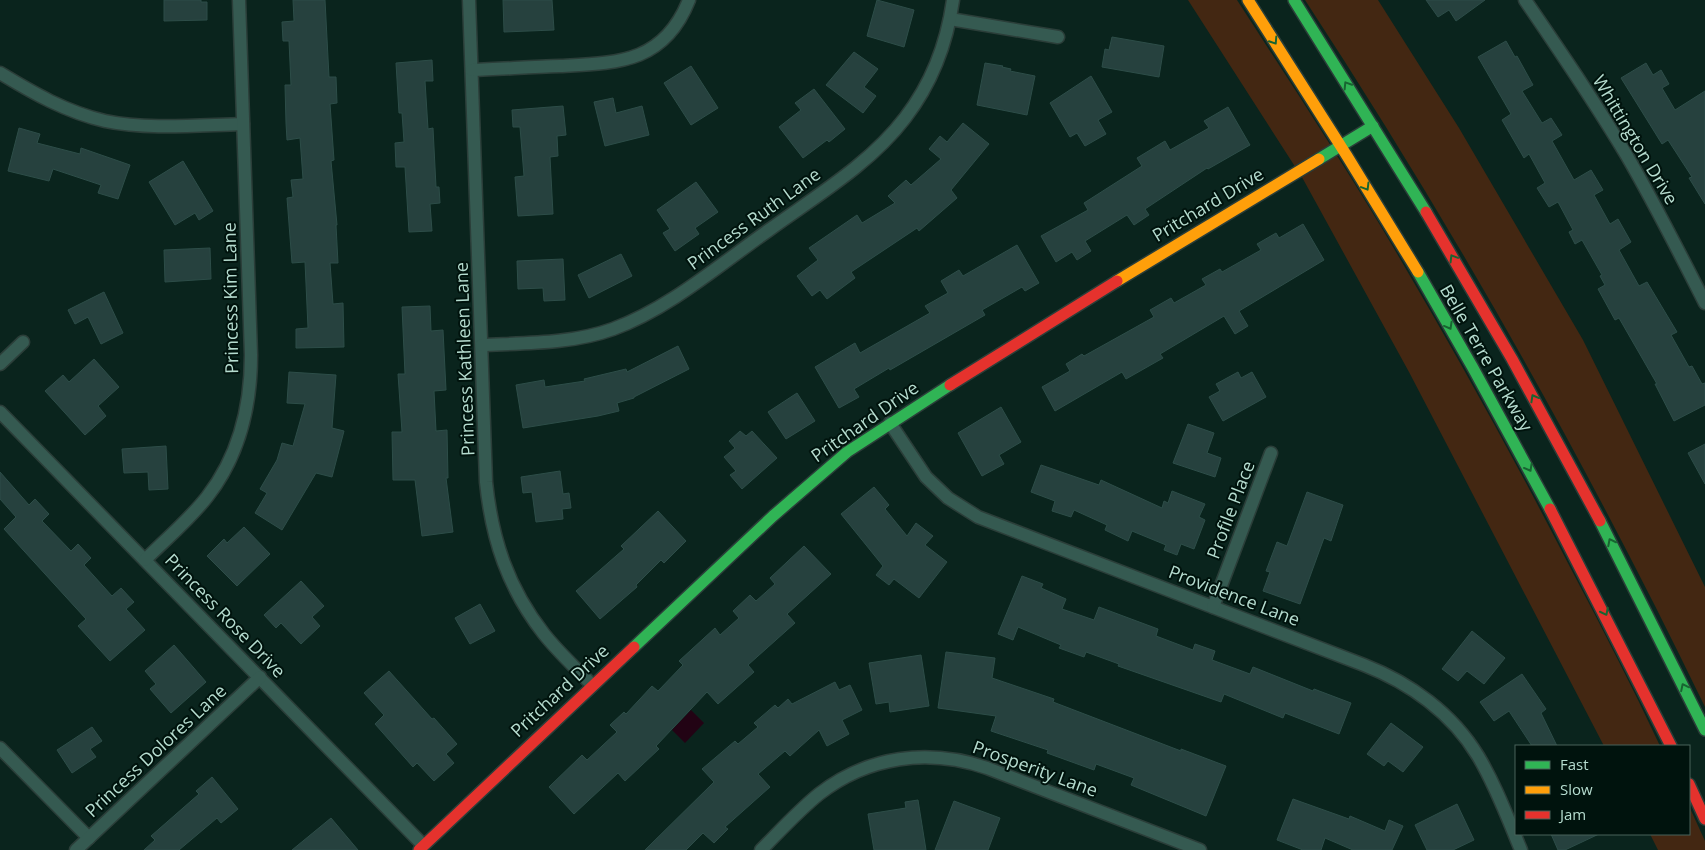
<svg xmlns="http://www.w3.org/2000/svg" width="1705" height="850" font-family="'Open Sans',sans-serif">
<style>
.green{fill:#432712}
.water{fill:#220314}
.building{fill:#26413e;stroke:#2d4d48}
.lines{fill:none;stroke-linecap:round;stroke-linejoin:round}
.street-casing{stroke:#2b3e39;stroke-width:15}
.fast-casing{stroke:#2b3e39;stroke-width:14}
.slow-casing{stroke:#2b3e39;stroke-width:14}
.jam-casing{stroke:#2b3e39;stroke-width:14}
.street{stroke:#355a51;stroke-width:12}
.fast{stroke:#30b455;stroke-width:11}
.slow{stroke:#ff9f0a;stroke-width:11}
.jam{stroke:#e5322d;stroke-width:11}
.oneway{stroke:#186431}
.labels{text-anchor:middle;stroke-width:4;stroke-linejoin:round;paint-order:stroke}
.street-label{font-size:18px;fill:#b5dccf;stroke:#00130d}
</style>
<rect width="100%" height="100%" fill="#0a241d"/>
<!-- green -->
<g class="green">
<path d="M1188 0H1237C1286 76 1336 152 1383 230 1449 341 1512 454 1571 569 1602 628 1632 686 1660 746H1604L1409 372 1303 179Z"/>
<path d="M1305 0H1378L1459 128 1583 340 1705 587V707C1587 463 1453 226 1305 0Z"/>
<path d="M1689 806 1705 841V850H1658L1650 834H1689Z"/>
</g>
<!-- water -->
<path class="water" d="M691 710 704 723 685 743 672 730Z"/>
<!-- building -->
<g class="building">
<path d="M164 0H201V2H207V20L164 21Z"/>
<path d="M293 0H325L329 77H336L337 103 330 104 334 160 331 161 337 225H336L338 263H330L333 304 343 303 344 347 296 348V329L308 328 305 262 292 263 287 198 293 197 291 180 303 179 300 138 287 140 286 123 285 85H291L289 41H283L282 22 294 21Z"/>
<path d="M503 0H552L554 30 504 32Z"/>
<path d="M877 0 914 10 904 47 867 36Z"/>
<path d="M1426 0H1485L1456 21 1449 10 1438 17Z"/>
<path d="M1112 37 1164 46 1159 77 1102 67 1105 49 1109 50Z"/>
<path d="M1506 41 1515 57 1517 56 1533 85 1522 91 1542 123 1551 118 1562 135 1552 141 1574 180 1591 170 1603 190 1594 195 1610 224 1618 219 1631 242 1619 250 1639 286 1647 282 1677 332 1671 335 1689 367 1692 366 1702 384 1705 383V405L1674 421 1655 384H1657L1619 318 1615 320 1598 289 1605 285 1600 276 1602 275 1582 240 1575 244 1569 232 1573 230 1558 202 1549 207 1537 188 1545 183 1529 154 1524 158 1502 120 1511 114 1478 57Z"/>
<path d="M854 52 878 69 864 87 876 96 863 113 826 85Z"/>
<path d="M432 60 433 81H425L428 129 433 128 436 187H439L440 203 430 204 432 231 409 232 405 167H396L395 143 404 142 402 113H399L396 63Z"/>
<path d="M985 63 1003 66 1002 67 1011 69 1010 71 1035 76 1027 115 977 105Z"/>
<path d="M1646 63 1653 75 1661 70 1669 84 1662 88 1675 110 1705 91V204L1689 178 1692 177 1668 140 1662 144 1621 78Z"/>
<path d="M691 66 718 108 691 125 664 83Z"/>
<path d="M1091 76 1112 112 1098 120 1106 134 1085 146 1077 133 1070 137 1050 103Z"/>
<path d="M814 89 845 129 829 142 827 140 803 158 779 127 801 110 795 103Z"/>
<path d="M613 98 616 113 642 106 649 135 605 146 594 102Z"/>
<path d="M563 106 566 135 557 136 558 156 550 157 553 214 518 216 515 177 524 176 520 127H513L512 110Z"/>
<path d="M1228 107 1250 145 1208 169 1207 168 1145 209 1149 215 1134 225 1127 215 1085 241 1091 251 1077 260 1072 252 1056 262 1041 236 1088 210 1084 203 1142 166 1137 158 1165 141 1170 150 1209 128 1204 121Z"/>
<path d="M963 123 989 144 951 190 957 198 919 231 917 228 851 272 855 278 827 299 820 290 812 296 797 276 818 260 809 248 857 215 862 223 895 203 888 196 906 180 911 185 941 159 929 149 940 136 947 142Z"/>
<path d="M19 128 40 134 37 143 80 154 81 148 130 165 118 199 98 193 101 185 53 169 49 181 8 171Z"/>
<path d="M183 161 213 211 199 220 195 213 175 225 149 182Z"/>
<path d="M696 182 718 212 695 228 699 234 675 251 663 233 670 229 657 210Z"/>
<path d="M1303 224 1324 260 1239 311 1248 326 1235 334 1224 316 1160 354 1163 358 1126 379 1122 372 1055 411 1042 387 1070 371 1066 364 1082 354 1084 356 1154 317 1150 310 1171 298 1174 303 1206 285 1202 279 1220 269 1222 272 1261 250 1257 244 1276 233 1279 238Z"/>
<path d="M1017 245 1039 283 1025 291 1022 287 982 310 985 315 890 370 889 368 854 389 859 397 839 408 815 367 855 343 860 353 930 313 925 306 948 293 941 281 959 270 963 276Z"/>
<path d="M210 248 211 279 165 282 164 250Z"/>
<path d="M621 254 632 276 589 298 578 275Z"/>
<path d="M563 259 565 300 544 301 543 288 518 289 517 261Z"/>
<path d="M104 292 123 333 101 344 88 317 75 324 68 310Z"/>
<path d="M430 306 431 331 443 330 446 390 434 391 436 431 447 430 448 478H446L453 532 422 536 415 480H393L392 432H402L398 374H405L402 307Z"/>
<path d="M678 346 689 369 634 397V398L617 403 619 411 598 416 523 428 516 385 544 380 545 387 585 381 584 379 626 369 627 372Z"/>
<path d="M94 359 119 387 98 406 106 416 85 435 45 391 63 375 69 382Z"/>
<path d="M289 372 336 375 332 428 344 431 332 477 316 473 282 530 255 513 267 493 260 489 277 460 282 443 293 446 305 404 287 403Z"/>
<path d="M1238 372 1241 378 1252 372 1266 397 1223 421 1209 397 1220 391 1216 384Z"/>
<path d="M797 393 815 421 786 439 768 412Z"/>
<path d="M1001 407 1021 442 999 455 1004 464 982 476 958 433Z"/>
<path d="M1188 424 1214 433 1207 453 1221 458 1215 477 1173 463Z"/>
<path d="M740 431 746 436 752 431 777 458 742 489 730 475 736 471 724 457 735 448 729 441Z"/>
<path d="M1705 444V484L1688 453Z"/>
<path d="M166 446 168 489 149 490 148 472 124 473 122 449Z"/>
<path d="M1041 465 1099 485 1101 480 1162 508 1164 501 1168 503 1172 491 1205 504 1199 517 1205 520 1194 549 1181 544 1177 555 1164 550 1166 545 1132 531 1128 541 1105 530 1107 525 1074 510 1071 517 1052 511 1055 501 1031 492Z"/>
<path d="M560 471 563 494 569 493 571 508 562 509 563 519 536 522 532 492 523 493 521 477Z"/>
<path d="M0 472 29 505 35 499 49 514 42 521 71 551 78 544 91 558 84 565 112 596 121 588 134 602 126 609 145 630 110 661 78 626 86 619 4 529 16 517 0 499Z"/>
<path d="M874 487 889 505 885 509 907 536 916 523 933 536 925 545 947 562 919 598 894 579 889 585 876 575 883 566 841 514Z"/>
<path d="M1307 492 1343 505 1331 541 1324 538 1300 604 1263 591 1270 572 1266 571 1277 542 1287 546Z"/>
<path d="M658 511 686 541 664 563 661 560 636 585 637 587 600 619 576 591 624 549 621 546Z"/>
<path d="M244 527 270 554 237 586 207 556 224 539 227 543Z"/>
<path d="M804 546 831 574 787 614 795 623 748 665 754 672 718 704 707 692 656 746 659 749 625 781 618 773 574 814 549 787 582 755 587 760 617 732 610 725 624 712 626 714 652 686 658 691 683 665 679 661 715 628 720 635 739 618 733 611 750 595 756 601 775 584 770 578Z"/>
<path d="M1022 576 1043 584 1041 588 1066 599 1062 609 1094 620 1099 607 1158 629 1156 636 1193 650 1195 644 1215 651 1212 660 1250 674 1253 667 1313 691 1314 689 1351 703 1339 734 1285 713 1283 718 1224 694 1221 702 1118 666 1119 664 1086 652 1084 657 1059 648 1061 645 1018 627 1013 640 998 634Z"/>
<path d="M301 581 324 606 312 617 320 626 301 644 281 623 276 628 264 615Z"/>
<path d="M480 604 495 631 470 644 455 618Z"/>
<path d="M1472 631 1505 658 1484 684 1467 671 1458 681 1442 669Z"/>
<path d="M174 645 206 682 171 713 150 689 156 684 145 671Z"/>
<path d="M946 652 995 658 992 678 1054 699 1053 702 1181 751V749L1226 766 1206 816 1131 785 1134 778 1096 764 1094 770 1047 753 1048 750 991 731 996 716 938 708Z"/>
<path d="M921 655 929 706 890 712 889 702 876 704 869 663Z"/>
<path d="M389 671 432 719 434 718 457 744 446 754 454 763 434 781 417 763 413 767 375 724 384 715 364 693Z"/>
<path d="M1522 674 1546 709 1541 713 1557 746H1532L1509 711 1494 721 1480 702Z"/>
<path d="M835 682 839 690 850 685 862 710 842 720 849 734 827 746 819 730 790 756 785 751 758 774 770 787 725 827 728 829 714 843 703 833 686 850H645L714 782 702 769 735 741 738 744 758 727 754 723 775 705 778 708 788 699 792 704Z"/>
<path d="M1391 723 1423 747 1403 772 1388 761 1384 766 1367 754Z"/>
<path d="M92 727 102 741 90 749 96 757 72 773 57 750Z"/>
<path d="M212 777 238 809 221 823 217 818 179 850H144L155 840 151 836 199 794 196 791Z"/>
<path d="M1293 799 1349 819 1350 816 1385 831 1389 820 1403 826 1392 850H1353L1325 838 1321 850H1303L1277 840Z"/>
<path d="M918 800 926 850H874L868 814 906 808 905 802Z"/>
<path d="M954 801 1000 818 988 850H935Z"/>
<path d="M1457 804 1474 840 1453 850H1427L1415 825Z"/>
<path d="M331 818 358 850H292Z"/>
<path d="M1551 834H1599L1565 850H1558Z"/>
</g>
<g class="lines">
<defs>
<g id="street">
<path d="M469 0 486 482C492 540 508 588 544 634 559 653 576 668 592 685"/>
<path d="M1525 0C1560 51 1595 102 1627 156 1655 204 1680 254 1705 303"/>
<path d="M950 19 1058 37"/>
<path d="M472 70C501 69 530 67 560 66 618 63 664 63 689 0"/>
<path d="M0 73C33 93 66 112 105 121 147 130 200 125 243 124"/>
<path d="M482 345C525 343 572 344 613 329 670 308 719 265 769 230 816 196 870 164 905 118 932 83 947 43 953 0"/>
<path d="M0 364 23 342"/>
<path d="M0 412 423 845"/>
<path d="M890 423 926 477 948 498 978 517 1364 665C1410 683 1452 713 1478 756 1496 786 1508 819 1521 850"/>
<path d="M145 560C166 539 189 520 207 497 239 456 251 406 251 355L239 0"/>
<path d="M1213 607 1271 453"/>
<path d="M0 748 89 838"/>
<path d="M76 850 260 677"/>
<path d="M761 850C780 831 798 811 819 794 868 756 928 748 987 768L1200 850"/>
</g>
<g id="fast">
<path d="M1294 0 1426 212"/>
<path d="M1319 159 1373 126"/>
<path d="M1418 272 1473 368 1550 509"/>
<path d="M1600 521 1705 730"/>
<path d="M634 647 773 516 847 452 950 385"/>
</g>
<g id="slow">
<path d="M1248 0 1347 156 1418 272"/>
<path d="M1117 281 1319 159"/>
</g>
<g id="jam">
<path d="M1426 212 1512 359 1600 521"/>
<path d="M950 385 1117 281"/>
<path d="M1550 509 1671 746"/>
<path d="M1689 784 1705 819"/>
<path d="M419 850 634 647"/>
</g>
</defs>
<!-- street casing -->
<use href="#street" class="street-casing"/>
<!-- fast casing -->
<use href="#fast" class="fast-casing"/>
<!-- slow casing -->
<use href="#slow" class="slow-casing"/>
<!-- jam casing -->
<use href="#jam" class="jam-casing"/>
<!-- street -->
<use href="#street" class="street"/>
<!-- fast -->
<use href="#fast" class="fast"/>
<!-- slow -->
<use href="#slow" class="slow"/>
<!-- jam -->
<use href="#jam" class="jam"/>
</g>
<!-- one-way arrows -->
<defs><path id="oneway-chevron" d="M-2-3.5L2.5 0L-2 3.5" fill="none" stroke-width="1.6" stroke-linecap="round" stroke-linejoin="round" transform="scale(1.25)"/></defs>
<g class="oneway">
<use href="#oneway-chevron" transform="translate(1274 41) rotate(57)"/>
<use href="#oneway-chevron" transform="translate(1347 85) rotate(-122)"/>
<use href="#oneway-chevron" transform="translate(1366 187) rotate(59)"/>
<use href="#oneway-chevron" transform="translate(1453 258) rotate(-121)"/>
<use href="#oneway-chevron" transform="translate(1449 326) rotate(61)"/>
<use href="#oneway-chevron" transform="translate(1534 398) rotate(-119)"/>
<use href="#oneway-chevron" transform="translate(1529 468) rotate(61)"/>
<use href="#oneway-chevron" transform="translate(1611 542) rotate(-117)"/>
<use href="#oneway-chevron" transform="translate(1605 612) rotate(63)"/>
<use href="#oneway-chevron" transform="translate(1684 687) rotate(-116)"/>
</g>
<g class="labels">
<!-- street labels -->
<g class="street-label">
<text transform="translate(1635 140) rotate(59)" y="6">Whittington Drive</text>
<text transform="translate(1208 205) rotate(-31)" y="6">Pritchard Drive</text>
<text transform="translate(754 219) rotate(-36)" y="6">Princess Ruth Lane</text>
<text transform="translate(231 298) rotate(-91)" y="6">Princess Kim Lane</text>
<text transform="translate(1486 358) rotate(60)" y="6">Belle Terre Parkway</text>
<text transform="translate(465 359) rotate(-92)" y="6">Princess Kathleen Lane</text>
<text transform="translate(865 422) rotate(-35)" y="6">Pritchard Drive</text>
<text transform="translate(1231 510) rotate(-69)" y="6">Profile Place</text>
<text transform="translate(1234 596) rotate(21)" y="6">Providence Lane</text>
<text transform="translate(225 616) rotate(46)" y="6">Princess Rose Drive</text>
<text transform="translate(560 691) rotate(-43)" y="6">Pritchard Drive</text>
<text transform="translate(156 751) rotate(-43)" y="6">Princess Dolores Lane</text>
<text transform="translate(1035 769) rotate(20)" y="6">Prosperity Lane</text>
</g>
</g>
<!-- legend -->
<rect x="1515" y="745" width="175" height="90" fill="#00130d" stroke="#48635b"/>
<rect x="1525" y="761" width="25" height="8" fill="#30b455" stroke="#48635b"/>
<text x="1560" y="770" font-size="15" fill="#b5dccf">Fast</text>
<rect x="1525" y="786" width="25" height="8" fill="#ff9f0a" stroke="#48635b"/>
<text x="1560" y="795" font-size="15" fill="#b5dccf">Slow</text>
<rect x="1525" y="811" width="25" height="8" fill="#e5322d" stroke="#48635b"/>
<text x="1560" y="820" font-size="15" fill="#b5dccf">Jam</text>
</svg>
